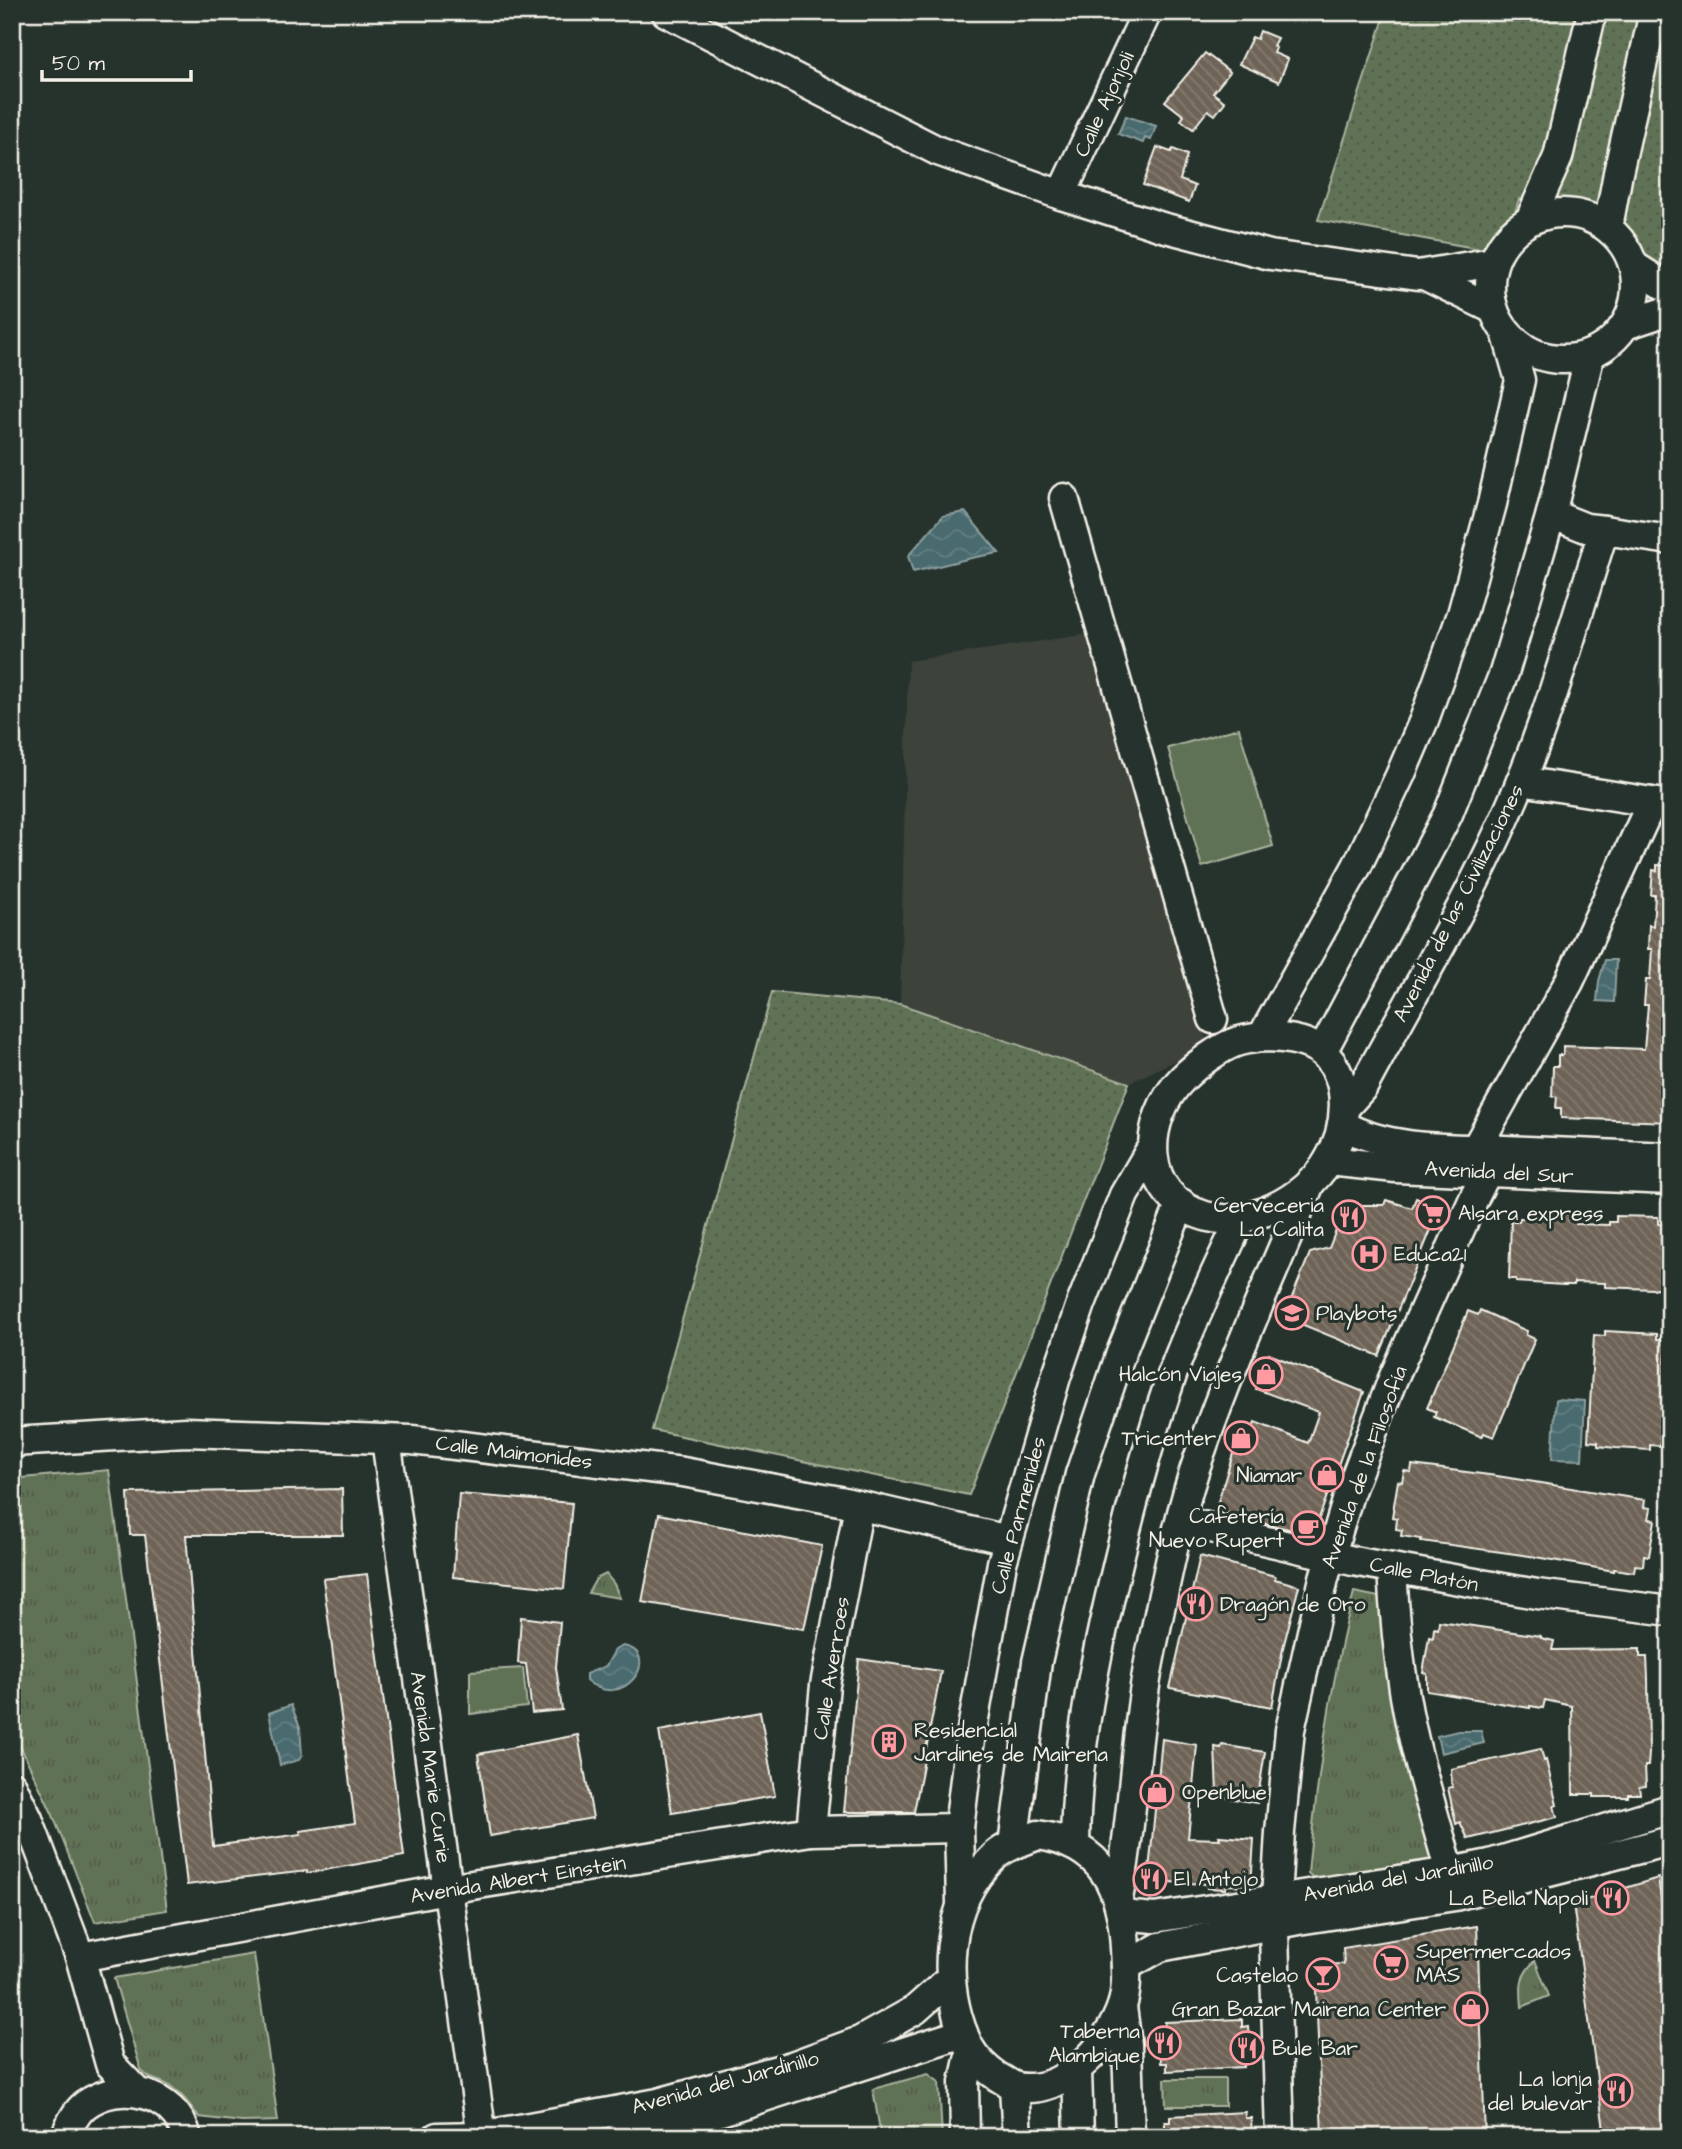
<svg xmlns="http://www.w3.org/2000/svg" width="1682" height="2149" font-family="'Architects Daughter',sans-serif">
<style>
.built{fill:#3c423a}
.grass{fill:url(#grass-dots);stroke:#aab29e;stroke-width:2}
.park{fill:url(#park-tufts);stroke:#aab29e;stroke-width:2}
.pitch{fill:#617254;stroke:#aab29e;stroke-width:2}
.water{fill:url(#water-waves);stroke:#8da09f;stroke-width:2}
.building{fill:url(#building-back-hatch);stroke:#f4f1e8;stroke-width:2}
.lines{fill:none;stroke-linecap:round;stroke-linejoin:round}
.minor-casing{stroke:#f4f1e8;stroke-width:33}
.minor{stroke:#26332d;stroke-width:28}
.labels{text-anchor:middle;stroke-width:6;stroke-linejoin:round;paint-order:stroke}
.street-label{font-size:21px;fill:#f4f1e8;stroke:#26332d}
.poi-label{font-size:21px;fill:#f4f1e8;stroke:#26332d;text-anchor:end}
</style>
<defs>
<pattern id="grass-dots" width="8" height="8" patternUnits="userSpaceOnUse" patternTransform="scale(1.75)"><rect width="8" height="8" fill="#617254"/><path d="M2 2h.1M6 6h.1" fill="none" stroke="#545b4c" stroke-width="1.8" stroke-linecap="round"/></pattern>
<pattern id="park-tufts" width="24" height="20" patternUnits="userSpaceOnUse" patternTransform="scale(1.75)"><rect width="24" height="20" fill="#617254"/><path d="M3 7l-1-3M5 7V3M7 7l1-3M15 17l-1-3M17 17v-4M19 17l1-3" fill="none" stroke="#545b4c"/></pattern>
<pattern id="water-waves" width="16" height="10" patternUnits="userSpaceOnUse" patternTransform="scale(1.75)"><rect width="16" height="10" fill="#486a6e"/><path d="M0 5q4-4 8 0t8 0" fill="none" stroke="#638083"/></pattern>
<pattern id="building-back-hatch" width="6" height="6" patternUnits="userSpaceOnUse" patternTransform="scale(1.75)"><rect width="6" height="6" fill="#6e6457"/><path d="M-1 5l2 2M0 0l6 6M5-1l2 2" fill="none" stroke="#837b6f"/></pattern>
</defs>
<rect width="100%" height="100%" fill="#26332d"/>
<filter id="ink" filterUnits="userSpaceOnUse"><feTurbulence type="fractalNoise" baseFrequency=".0143" numOctaves="2"/><feDisplacementMap in="SourceGraphic" scale="14" xChannelSelector="R" yChannelSelector="G"/><feConvolveMatrix kernelMatrix="1 2 1 2 8 2 1 2 1" color-interpolation-filters="sRGB"/></filter>
<g filter="url(#ink)">
<!-- built -->
<path class="built" d="M1089 634 1186 977 1208 1045 1129 1083 900 1004 908 661Z"/>
<!-- grass -->
<g class="grass">
<path d="M1386 12H1670V270L1640 261 1519 199 1503 253 1318 220Z"/>
<path d="M772 992 900 1004 1129 1083 969 1495 652 1430Z"/>
</g>
<!-- park -->
<g class="park">
<path d="M109 1470 167 1910 95 1922 52 1813 12 1729V1479Z"/>
<path d="M606 1574 614 1584 620 1598 588 1593 596 1579Z"/>
<path d="M1354 1592 1384 1598 1438 1861 1314 1879 1308 1873C1317 1778 1330 1684 1354 1592Z"/>
<path d="M254 1954 278 2121 242 2122 199 2117C190 2105 180 2091 166 2084 156 2079 149 2080 141 2070L114 1978Z"/>
<path d="M1535 1960 1549 1996 1522 2007C1520 1983 1519 1978 1535 1960Z"/>
<path d="M928 2074 939 2082 942 2137H881L873 2089Z"/>
<path d="M1165 2079H1225V2106H1166Z"/>
</g>
<!-- pitch -->
<g class="pitch">
<path d="M1239 728 1273 846 1202 867 1168 748Z"/>
<path d="M523 1668 527 1707 470 1714V1671Z"/>
</g>
<!-- water -->
<g class="water">
<path d="M1126 116 1156 126 1151 140 1145 138 1143 143 1118 134Z"/>
<path d="M965 512 999 553C969 557 942 566 913 572L908 556 943 516Z"/>
<path d="M1605 960H1616L1614 1002 1597 1001 1599 981Z"/>
<path d="M1556 1399 1585 1401 1582 1460 1552 1459Z"/>
<path d="M623 1646C664 1652 624 1714 586 1680V1674L606 1666 615 1650Z"/>
<path d="M291 1705 300 1727 302 1755 299 1760 280 1765 269 1713Z"/>
<path d="M1458 1731H1481L1484 1743 1441 1753 1437 1736Z"/>
</g>
<!-- building -->
<g class="building">
<path d="M1260 31 1277 38 1273 46 1276 48 1274 53 1288 59 1279 82 1239 64 1252 37 1257 39Z"/>
<path d="M1205 53 1230 72 1213 93 1225 102 1215 115 1208 110 1193 129 1181 120 1184 116 1165 101Z"/>
<path d="M1157 147 1171 152 1173 149 1187 155 1180 180 1195 186 1189 202 1143 185Z"/>
<path d="M1657 865 1670 866V1122L1561 1118V1108H1556L1557 1097 1552 1096 1553 1066H1558V1055H1563V1046L1644 1049 1648 1005H1644L1646 980H1650L1652 949H1648L1649 925 1653 926 1655 895H1651L1653 870 1657 871Z"/>
<path d="M1416 1198 1440 1208 1379 1356 1284 1317 1310 1253 1329 1248 1346 1205H1384L1386 1200 1412 1208Z"/>
<path d="M1527 1212 1569 1214V1220L1576 1221V1224L1609 1225V1222H1616V1216L1658 1217V1224L1665 1225V1228H1670V1285L1653 1289 1605 1287V1283L1574 1282V1285H1564L1516 1282V1279H1509L1511 1221H1519L1520 1218H1527Z"/>
<path d="M1480 1310 1527 1331 1526 1335 1535 1339 1494 1437 1484 1433 1482 1437 1451 1424 1434 1417 1436 1412 1427 1408 1468 1311 1478 1315Z"/>
<path d="M1605 1331 1657 1334V1339L1667 1340 1660 1446 1650 1445V1450L1616 1448 1598 1446V1442L1588 1441 1594 1335 1605 1336Z"/>
<path d="M1269 1354 1364 1392 1313 1535 1215 1511 1242 1425 1253 1429 1255 1422 1308 1443 1319 1412 1256 1389Z"/>
<path d="M1412 1465 1497 1476 1645 1500 1644 1507 1651 1508 1649 1519 1655 1520 1649 1556 1644 1555 1643 1566 1635 1565 1634 1572 1614 1569V1571L1530 1556 1421 1541V1539L1401 1536 1402 1530 1396 1529 1397 1518 1392 1517 1398 1481 1402 1482 1404 1471 1411 1472Z"/>
<path d="M342 1489 343 1535H186L213 1846 301 1834 300 1831 355 1823 323 1579 367 1574 404 1856 307 1873V1871L187 1885 145 1535H130L128 1493Z"/>
<path d="M459 1494 572 1503 564 1589 453 1577Z"/>
<path d="M659 1514 822 1546 804 1629 642 1602Z"/>
<path d="M1200 1556 1275 1576V1579L1299 1586 1283 1648 1272 1707 1170 1688Z"/>
<path d="M521 1617 560 1622 556 1667 562 1710 532 1713 526 1664 518 1663Z"/>
<path d="M1439 1621 1541 1636V1638L1554 1641 1552 1650 1640 1649V1657H1647L1648 1678 1649 1753 1648 1766H1645L1646 1786 1639 1787 1640 1794H1628V1797H1594V1794H1573L1572 1706 1545 1700 1543 1708 1530 1706V1708L1427 1691V1674L1423 1673 1429 1637 1433 1638 1434 1628 1438 1629Z"/>
<path d="M859 1659 941 1671 914 1812H844Z"/>
<path d="M760 1712 775 1796 672 1813 659 1731Z"/>
<path d="M578 1735 593 1818 490 1836 478 1754Z"/>
<path d="M1162 1739 1197 1745 1188 1838 1220 1839 1219 1836 1254 1839 1251 1886 1226 1885 1225 1889 1207 1888V1884L1148 1881Z"/>
<path d="M1222 1745 1265 1752 1257 1803 1223 1797 1224 1794 1217 1793 1215 1747 1221 1748Z"/>
<path d="M1541 1749 1544 1761 1546 1760 1557 1805 1554 1806 1557 1817 1468 1839 1460 1822 1456 1824 1448 1788 1452 1787 1451 1769Z"/>
<path d="M1658 1878 1670 1958V2131L1605 2137 1573 1904Z"/>
<path d="M1477 1926 1485 2137H1322L1315 1965 1344 1964 1343 1948Z"/>
<path d="M1242 2019V2027L1248 2026 1250 2059H1244V2067L1167 2071V2063H1161L1160 2030H1165V2022Z"/>
<path d="M1245 2112V2118H1251L1252 2137H1165V2122H1170V2116Z"/>
</g>
<g class="lines">
<defs>
<g id="minor">
<path d="M666 12 938 151 1061 195 1162 227 1270 255 1418 275 1493 262"/>
<path d="M1061 195 1147 12"/>
<circle cx="1563" cy="286" r="73"/>
<path d="M1530 220 1558 157 1592 12"/>
<path d="M1608 227 1618 173 1654 12"/>
<path d="M1634 266 1670 289"/>
<path d="M1424 275 1493 309"/>
<path d="M1625 325 1670 310"/>
<path d="M1064 498 1213 1019"/>
<path d="M1604 530 1670 540"/>
<path d="M1521 781 1670 805"/>
<path d="M1262 1037 1357 866 1400 776 1424 720 1462 614 1492 504 1520 380 1507 335"/>
<path d="M1262 1037C1282 1037 1307 1039 1323 1053 1353 1080 1347 1130 1328 1161 1305 1199 1248 1229 1205 1216 1139 1196 1141 1120 1183 1078 1196 1065 1219 1048 1236 1042 1244 1039 1254 1038 1262 1037Z"/>
<path d="M1322 1052 1448 814 1504 673 1551 514 1590 354"/>
<path d="M1346 1106 1363 1087C1416 987 1478 887 1521 781 1554 700 1577 614 1604 530L1586 528 1551 514"/>
<path d="M1342 1125C1390 1151 1451 1148 1504 1150 1559 1152 1615 1155 1670 1157"/>
<path d="M1475 1150 1569 982 1652 802"/>
<path d="M1328 1161 1396 1168 1670 1180"/>
<path d="M386 1439 482 2137"/>
<path d="M12 1442 186 1432 412 1440 683 1472 840 1501 1008 1540"/>
<path d="M1181 1521 1353 1561 1537 1594 1670 1611"/>
<path d="M1392 1568C1394 1610 1398 1653 1405 1696 1415 1755 1434 1814 1450 1872"/>
<path d="M12 1786 28 1819 80 1957 110 2064 137 2092"/>
<path d="M811 1831 825 1685 859 1506"/>
<path d="M1038 1835C1103 1845 1122 1888 1125 1948 1126 1967 1128 1988 1122 2006 1109 2046 1062 2096 1017 2087 1010 2085 1004 2080 998 2077 987 2070 975 2058 969 2047 940 1985 943 1905 995 1856 1007 1845 1024 1841 1038 1835Z"/>
<path d="M1013 1845 1037 1662 1080 1474 1121 1353 1181 1203"/>
<path d="M1075 1845C1076 1751 1095 1658 1117 1567 1133 1499 1152 1430 1176 1364 1195 1314 1219 1266 1241 1218"/>
<path d="M1118 1899C1134 1819 1134 1737 1150 1657 1164 1591 1178 1514 1201 1451 1233 1359 1274 1271 1311 1181"/>
<path d="M961 1902 959 1828 969 1746 1002 1563 1056 1377 1081 1304 1124 1195 1152 1147"/>
<path d="M1122 1915 1154 1918 1450 1872 1490 1864 1670 1809"/>
<path d="M80 1957 447 1889 811 1831 959 1828"/>
<path d="M1126 1966 1160 1947 1298 1920 1455 1896 1670 1841"/>
<path d="M1122 2007 1127 2044 1130 2137"/>
<path d="M1077 2070 1079 2137"/>
<path d="M1014 2087 1017 2137"/>
<path d="M65 2137C70 2125 75 2113 85 2105 120 2079 175 2092 187 2137"/>
<path d="M437 2137 481 2136 658 2103 792 2066 860 2041 915 2010 950 1979"/>
<path d="M620 2137 674 2126 963 2033"/>
<path d="M965 2137 964 2082 971 2051"/>
<path d="M1280 2137 1274 1932 1280 1832 1290 1730 1324 1578 1349 1494 1392 1381 1475 1196 1498 1150"/>
</g>
</defs>
<!-- minor casing -->
<use href="#minor" class="minor-casing"/>
<!-- minor -->
<use href="#minor" class="minor"/>
</g>
</g>
<!-- icons -->
<defs>
<symbol id="supermarket-ring" viewBox="-11 -11 22 22"><circle r="9.5" fill="#26332d" stroke="#ff9aa2" stroke-width="1.5"/><path d="M-6-5.5h2.5l.6 2H6L4.5 2H-2.5L-4.4-4H-6ZM-1.5 3.2a1.3 1.3 0 1 0 .1 0ZM3 3.2a1.3 1.3 0 1 0 .1 0Z" fill="#ff9aa2"/></symbol>
<symbol id="restaurant-ring" viewBox="-11 -11 22 22"><circle r="9.5" fill="#26332d" stroke="#ff9aa2" stroke-width="1.5"/><path d="M-5-6h1v4h1v-4h1v4h1v-4h1v5L-1.5 .5V6h-2V.5L-5-1ZM5-6V6H3V1.5H1.5Q1.5-4 5-6Z" fill="#ff9aa2"/></symbol>
<symbol id="hospital-ring" viewBox="-11 -11 22 22"><circle r="9.5" fill="#26332d" stroke="#ff9aa2" stroke-width="1.5"/><path d="M-5-5h3v3.5h4V-5h3V5h-3V1.5h-4V5h-3Z" fill="#ff9aa2"/></symbol>
<symbol id="school-ring" viewBox="-11 -11 22 22"><circle r="9.5" fill="#26332d" stroke="#ff9aa2" stroke-width="1.5"/><path d="M0-5L7-2L0 1L-7-2ZM-4 1L0 2.5L4 1V4Q0 6-4 4Z" fill="#ff9aa2"/></symbol>
<symbol id="shop-ring" viewBox="-11 -11 22 22"><circle r="9.5" fill="#26332d" stroke="#ff9aa2" stroke-width="1.5"/><path d="M-5-2.5h2.3a2.7 3.5 0 0 1 5.4 0H5L5.5 6h-11ZM-1.5-2.5h3a1.5 2.3 0 0 0-3 0Z" fill="#ff9aa2"/></symbol>
<symbol id="cafe-ring" viewBox="-11 -11 22 22"><circle r="9.5" fill="#26332d" stroke="#ff9aa2" stroke-width="1.5"/><path d="M-5.5-4.5H6V0H3Q3 3.5 0 3.5H-2.5Q-5.5 3.5-5.5 0ZM3-3.2v2h1.7v-2ZM-6 4.5H4V6H-6Z" fill="#ff9aa2"/></symbol>
<symbol id="building-ring" viewBox="-11 -11 22 22"><circle r="9.5" fill="#26332d" stroke="#ff9aa2" stroke-width="1.5"/><path d="M-4-6H4V6H1V3H-1V6H-4ZM-2.5-4.3h1.7v1.8h-1.7ZM.8-4.3h1.7v1.8H.8ZM-2.5-1h1.7V.8h-1.7ZM.8-1h1.7V.8H.8Z" fill="#ff9aa2"/></symbol>
<symbol id="bar-ring" viewBox="-11 -11 22 22"><circle r="9.5" fill="#26332d" stroke="#ff9aa2" stroke-width="1.5"/><path d="M-6-5H6L.8 .8V4.5H3.5V6h-7V4.5H-.8V.8Z" fill="#ff9aa2"/></symbol>
</defs>
<g fill-rule="evenodd">
<use href="#supermarket-ring" x="1414" y="1194" width="38" height="38"/>
<use href="#restaurant-ring" x="1330" y="1198" width="38" height="38"/>
<use href="#hospital-ring" x="1350" y="1235" width="38" height="38"/>
<use href="#school-ring" x="1273" y="1294" width="38" height="38"/>
<use href="#shop-ring" x="1247" y="1355" width="38" height="38"/>
<use href="#shop-ring" x="1222" y="1419" width="38" height="38"/>
<use href="#shop-ring" x="1308" y="1456" width="38" height="38"/>
<use href="#cafe-ring" x="1289" y="1509" width="38" height="38"/>
<use href="#restaurant-ring" x="1177" y="1585" width="38" height="38"/>
<use href="#building-ring" x="870" y="1723" width="38" height="38"/>
<use href="#shop-ring" x="1138" y="1773" width="38" height="38"/>
<use href="#restaurant-ring" x="1131" y="1860" width="38" height="38"/>
<use href="#restaurant-ring" x="1593" y="1879" width="38" height="38"/>
<use href="#supermarket-ring" x="1372" y="1944" width="38" height="38"/>
<use href="#bar-ring" x="1304" y="1956" width="38" height="38"/>
<use href="#shop-ring" x="1452" y="1990" width="38" height="38"/>
<use href="#restaurant-ring" x="1145" y="2024" width="38" height="38"/>
<use href="#restaurant-ring" x="1228" y="2029" width="38" height="38"/>
<use href="#restaurant-ring" x="1597" y="2072" width="38" height="38"/>
</g>
<g class="labels">
<!-- street labels -->
<g class="street-label">
<text transform="translate(1104 104) rotate(-65)" y="7">Calle Ajonjoli</text>
<text transform="translate(1458 903) rotate(-63)" y="7">Avenida de las Civilizaciones</text>
<text transform="translate(1499 1172) rotate(3)" y="7">Avenida del Sur</text>
<text transform="translate(514 1452) rotate(7)" y="7">Calle Maimonides</text>
<text transform="translate(1364 1467) rotate(-70)" y="7">Avenida de la Filosofía</text>
<text transform="translate(1018 1515) rotate(-75)" y="7">Calle Parmenides</text>
<text transform="translate(1424 1574) rotate(11)" y="7">Calle Platón</text>
<text transform="translate(831 1668) rotate(-81)" y="7">Calle Averroes</text>
<text transform="translate(431 1767) rotate(82)" y="7">Avenida Marie Curie</text>
<text transform="translate(1398 1878) rotate(-10)" y="7">Avenida del Jardinillo</text>
<text transform="translate(518 1879) rotate(-9)" y="7">Avenida Albert Einstein</text>
<text transform="translate(725 2082) rotate(-15)" y="7">Avenida del Jardinillo</text>
</g>
<!-- poi labels -->
<g class="poi-label">
<text x="1324" y="1212">Cerveceria<tspan x="1324" dy="24">La Calita</tspan></text>
<text x="1458" y="1220" text-anchor="start">Alsara express</text>
<text x="1394" y="1261" text-anchor="start">Educa21</text>
<text x="1316" y="1320" text-anchor="start">Playbots</text>
<text x="1242" y="1381">Halcón Viajes</text>
<text x="1216" y="1445">Tricenter</text>
<text x="1302" y="1482">Niamar</text>
<text x="1284" y="1523">Cafetería<tspan x="1284" dy="24">Nuevo Rupert</tspan></text>
<text x="1220" y="1611" text-anchor="start">Dragón de Oro</text>
<text x="914" y="1737" text-anchor="start">Residencial<tspan x="914" dy="24">Jardines de Mairena</tspan></text>
<text x="1182" y="1799" text-anchor="start">Openblue</text>
<text x="1174" y="1886" text-anchor="start">El Antojo</text>
<text x="1588" y="1905">La Bella Napoli</text>
<text x="1416" y="1958" text-anchor="start">Supermercados<tspan x="1416" dy="24">MAS</tspan></text>
<text x="1298" y="1982">Castelao</text>
<text x="1446" y="2016">Gran Bazar Mairena Center</text>
<text x="1140" y="2038">Taberna<tspan x="1140" dy="24">Alambique</tspan></text>
<text x="1272" y="2055" text-anchor="start">Bule Bar</text>
<text x="1592" y="2086">La lonja<tspan x="1592" dy="24">del bulevar</tspan></text>
</g>
</g>
<!-- margin -->
<rect width="1682" height="2149" fill="none" stroke="#26332d" stroke-width="42"/>
<rect x="21" y="21" width="1640" height="2107" fill="none" stroke="#f4f1e8" stroke-width="2.5" filter="url(#ink)"/>
<!-- scale -->
<path d="M42 70v10h149v-10" fill="none" stroke="#f4f1e8" stroke-width="3.5"/>
<text x="52" y="70" font-size="21" fill="#f4f1e8" stroke="#26332d" stroke-width="5" paint-order="stroke">50 m</text>
</svg>
